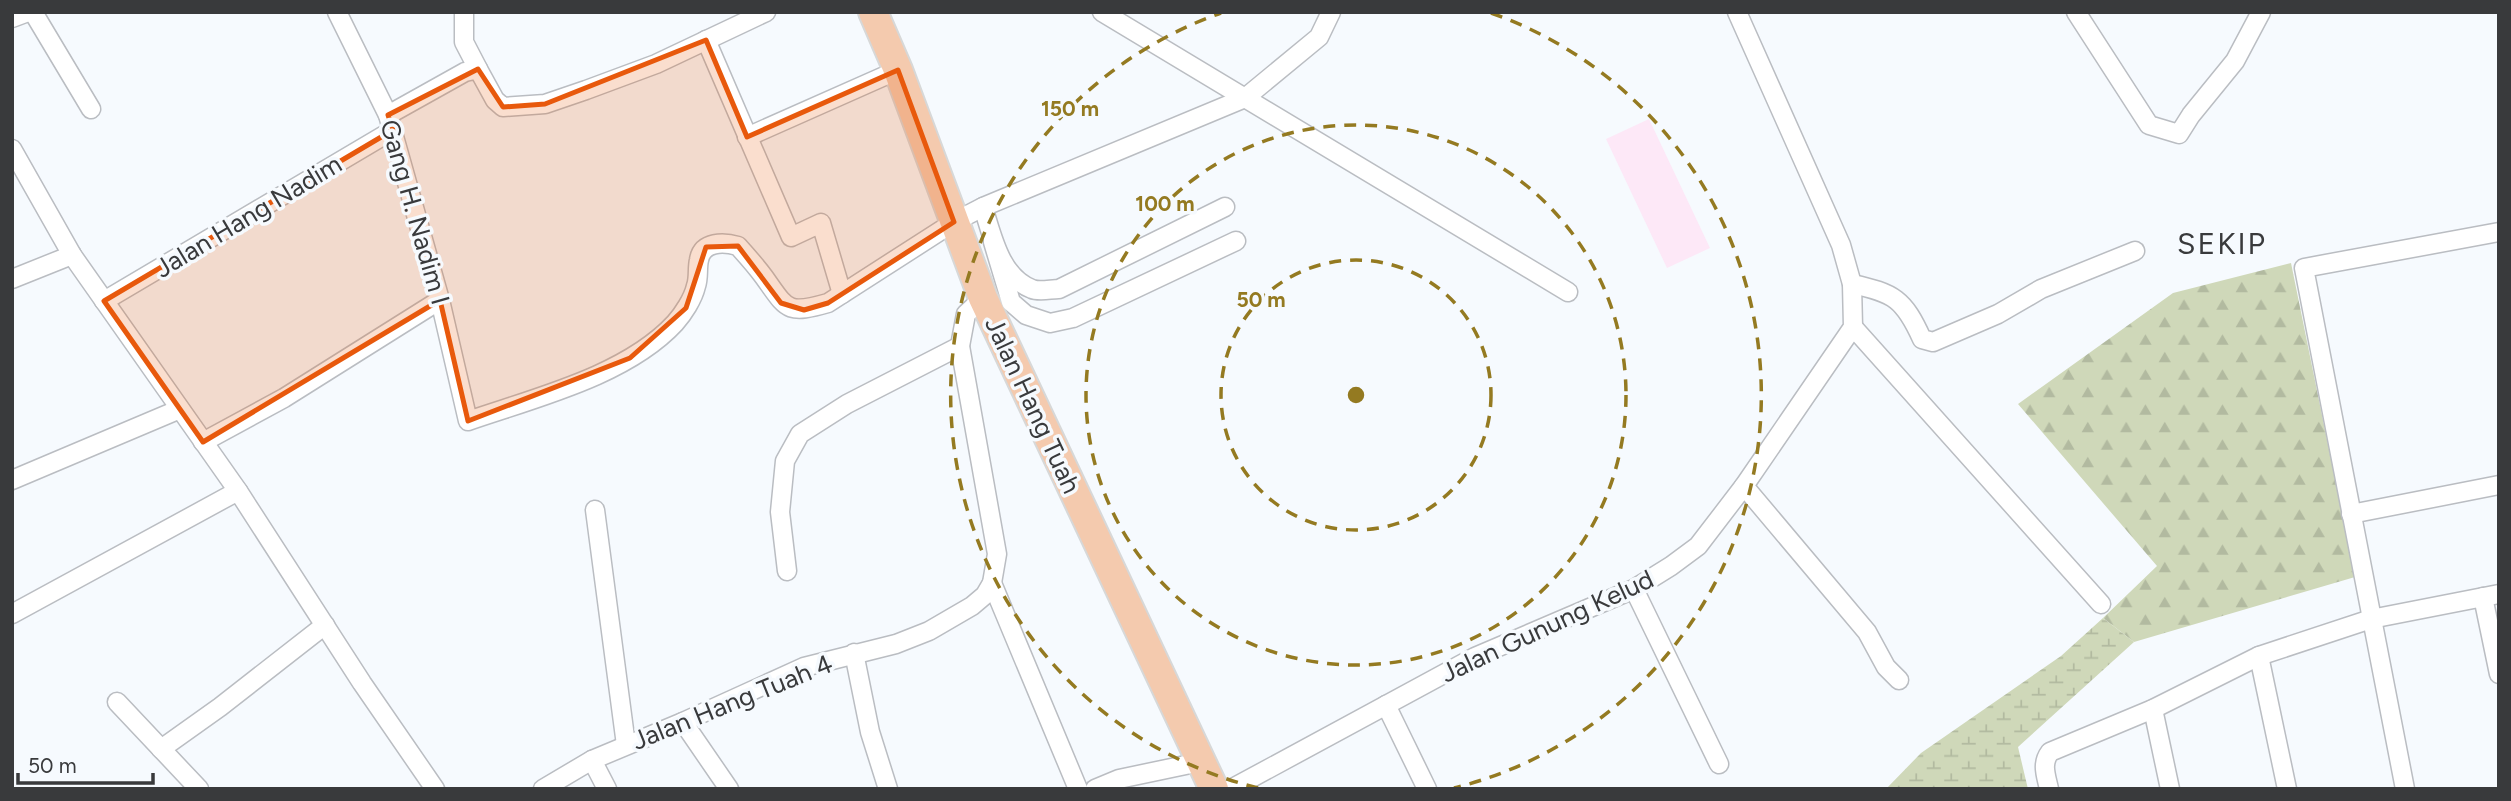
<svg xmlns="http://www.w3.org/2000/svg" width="2511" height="801" font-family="Figtree,sans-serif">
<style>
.education{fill:#fde8f7}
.forest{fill:url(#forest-firs)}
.wetland{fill:url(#wetland-marsh)}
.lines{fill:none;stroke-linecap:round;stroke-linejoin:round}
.street-casing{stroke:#babdc2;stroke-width:21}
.primary-casing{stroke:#d7d8d8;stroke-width:32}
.street{stroke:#fff;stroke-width:18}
.primary{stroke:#f4caae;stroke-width:28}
.marked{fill:#e8590c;fill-opacity:0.2;stroke:#e8590c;stroke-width:5;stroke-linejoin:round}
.ring{fill:none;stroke:#947a21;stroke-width:3.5;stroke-dasharray:12 9}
.labels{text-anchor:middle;stroke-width:7;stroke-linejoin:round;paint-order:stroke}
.street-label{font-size:26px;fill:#393a3c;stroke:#f6fafe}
.quarter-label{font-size:30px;letter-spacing:2px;fill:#393a3c;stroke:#f6fafe}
.centre{fill:#947a21;stroke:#f6fafe;stroke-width:3.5}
.ring-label{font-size:21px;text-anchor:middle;font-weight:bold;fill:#947a21;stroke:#f6fafe;stroke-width:7;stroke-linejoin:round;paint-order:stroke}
</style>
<defs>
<pattern id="forest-firs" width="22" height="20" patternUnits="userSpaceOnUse" patternTransform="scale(1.75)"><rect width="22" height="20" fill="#cfd8b9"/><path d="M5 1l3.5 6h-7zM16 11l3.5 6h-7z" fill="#b2baa0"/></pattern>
<pattern id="wetland-marsh" width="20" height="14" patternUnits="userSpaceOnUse" patternTransform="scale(1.75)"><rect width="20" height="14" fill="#cfd8b9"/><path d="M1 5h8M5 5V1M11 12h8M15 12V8" fill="none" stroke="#b2baa0"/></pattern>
</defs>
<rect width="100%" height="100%" fill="#f6fafe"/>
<!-- education -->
<path class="education" d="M1649 119 1710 248 1667 268 1606 139Z"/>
<!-- forest -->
<path class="forest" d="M2291 263 2355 577 2134 642 2103 618 2157 566 2018 404 2173 293Z"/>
<!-- wetland -->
<path class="wetland" d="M2103 618 2134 642 2018 747 2028 789H1886L1921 753 2061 656Z"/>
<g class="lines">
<defs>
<g id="street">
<path d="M33 12 91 109"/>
<path d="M337 12 388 115 440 300 468 421C534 398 626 376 675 323 683 314 693 299 696 286 699 278 697 268 699 260 702 241 724 242 738 246 747 256 756 266 764 277 787 309 786 315 828 303L954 222 983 207 1245 98 1319 37 1331 12"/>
<path d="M464 12V42L478 69"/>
<path d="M1102 12 1568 292"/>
<path d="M2076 12 2149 125 2179 134 2191 115 2235 61 2261 12"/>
<path d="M12 18 28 12"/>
<path d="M706 40 791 237 821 223 842 294"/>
<path d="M388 115 465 72 478 69 495 100 503 107 545 104 586 90 656 64 766 12"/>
<path d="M747 137 898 70"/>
<path d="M12 149 72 255 238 491 362 683 435 789"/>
<path d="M983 207C992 235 1000 277 1032 289 1039 292 1051 289 1059 289L1225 207"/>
<path d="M993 242 1011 302 1026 315 1050 323 1073 318 1236 241"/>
<path d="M12 279 72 255"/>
<path d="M1852 284C1894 293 1904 299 1922 339L1933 342 1998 314 2041 289 2135 251"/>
<path d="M104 301 393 130"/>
<path d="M1853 327 2101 604"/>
<path d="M203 442 284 398 440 300"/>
<path d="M12 480 180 409"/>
<path d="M1744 486 1867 632 1886 667 1899 680"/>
<path d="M595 510 626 745"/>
<path d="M2351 514 2499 485"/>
<path d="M787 571 780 512 785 461 800 434 847 404 960 346"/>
<path d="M992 583 1078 789"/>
<path d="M1634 589 1719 764"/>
<path d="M2483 597 2499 674"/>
<path d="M12 614 238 491"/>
<path d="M854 653 870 732 888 789"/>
<path d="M2259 656 2287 789"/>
<path d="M117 702 199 789"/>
<path d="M1386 705 1427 789"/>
<path d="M2153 709 2170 789"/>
<path d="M683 722 729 789"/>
<path d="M161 749 220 707 325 625"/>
<path d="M592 760 607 789"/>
<path d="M543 789 592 760 683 722 804 667 896 644 929 631 972 606 985 595 992 583 997 554 960 346 966 314 983 298"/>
<path d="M1095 789 1119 779 1200 762"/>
<path d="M1231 789 1475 657 1634 589 1671 566 1698 546 1744 486 1853 327 1852 284 1841 245 1737 12"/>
<path d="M2049 789C2046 775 2041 764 2050 752L2153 709 2259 656 2371 619 2499 594"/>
<path d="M2405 789 2304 268 2499 232"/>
</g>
<path id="primary" d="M873 12 898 70 983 298 1214 789"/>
</defs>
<!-- street casing -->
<use href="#street" class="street-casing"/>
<!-- primary casing -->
<use href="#primary" class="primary-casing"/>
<!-- street -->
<use href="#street" class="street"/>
<!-- primary -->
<use href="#primary" class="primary"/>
</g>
<!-- marked area -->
<path class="marked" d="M706 40 747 137 898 70 954 222 828 303 804 310 781 303 738 246 706 247 686 308 630 358 468 421 440 300 203 442 104 301 393 130 388 115 478 69 503 107 545 104Z"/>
<!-- distance rings -->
<g class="ring">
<circle cx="1356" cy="395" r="135"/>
<circle cx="1356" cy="395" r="270"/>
<path d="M1258 788A405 405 0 0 1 1221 13M1491 13A405 405 0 0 1 1454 788"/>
</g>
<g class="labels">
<!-- street labels -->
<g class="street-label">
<text transform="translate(415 212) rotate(74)" y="9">Gang H. Nadim I</text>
<text transform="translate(248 216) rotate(-31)" y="9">Jalan Hang Nadim</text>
<text transform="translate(1033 405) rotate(65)" y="9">Jalan Hang Tuah</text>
<text transform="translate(1547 626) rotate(-25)" y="9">Jalan Gunung Kelud</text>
<text transform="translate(732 702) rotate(-22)" y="9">Jalan Hang Tuah 4</text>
</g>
<!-- quarter labels -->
<g class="quarter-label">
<text x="2222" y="254">SEKIP</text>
</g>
</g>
<circle cx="1356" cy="395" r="10" class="centre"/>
<g class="ring-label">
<text x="1070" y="116">150 m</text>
<text x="1165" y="211">100 m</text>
<text x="1261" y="307">50 m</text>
</g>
<!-- border -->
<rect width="2511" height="801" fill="none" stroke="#393a3c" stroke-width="28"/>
<!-- scale -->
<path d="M18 773v10h135v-10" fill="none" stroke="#393a3c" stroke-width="3.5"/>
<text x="28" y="773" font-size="21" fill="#393a3c" stroke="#f6fafe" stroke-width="5" paint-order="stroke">50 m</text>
</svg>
